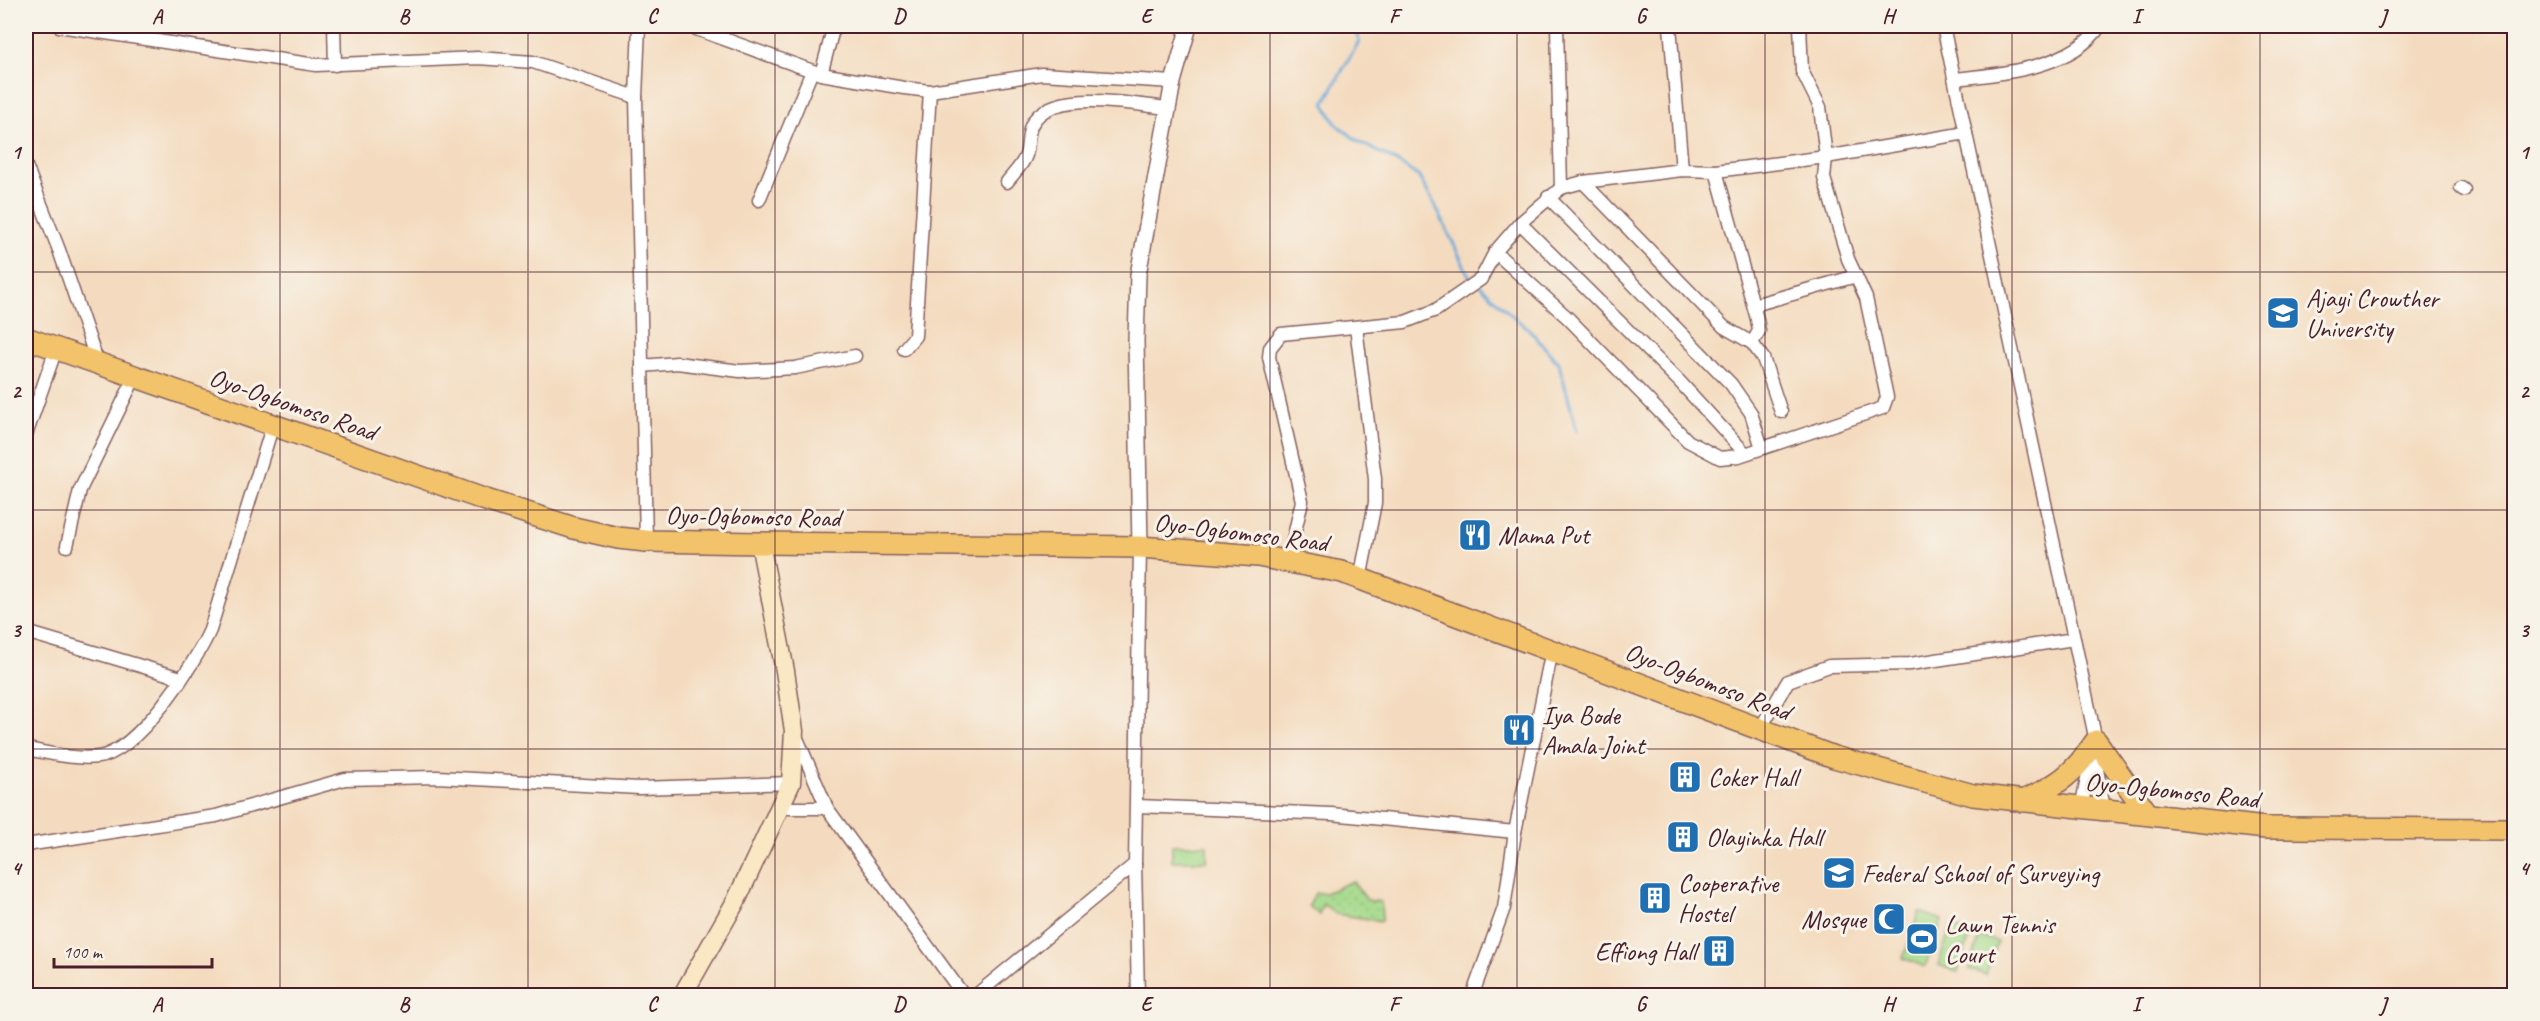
<svg xmlns="http://www.w3.org/2000/svg" width="2540" height="1021" font-family="Caveat,sans-serif">
<style>
.grass{fill:url(#grass-dots);stroke:#767c5a;stroke-width:1.5}
.garden{fill:#a3d989;stroke:#767c5a;stroke-width:1.5}
.lines{fill:none;stroke-linecap:round;stroke-linejoin:round}
.stream{stroke:#64a8d9;stroke-width:3}
.minor-casing{stroke:#86615f;stroke-width:15}
.tertiary-casing{stroke:#86615f;stroke-width:18}
.secondary-casing{stroke:#86615f;stroke-width:21}
.trunk-casing{stroke:#86615f;stroke-width:24}
.minor{stroke:#fff;stroke-width:12}
.tertiary{stroke:#fff;stroke-width:15}
.secondary{stroke:#fae7c3;stroke-width:18}
.trunk{stroke:#f2c36a;stroke-width:21}
.grid{fill:none;stroke:#4a1f2b;stroke-width:1.5;stroke-opacity:0.55}
.labels{text-anchor:middle;stroke-width:6;stroke-linejoin:round;paint-order:stroke}
.poi-label{font-size:26px;fill:#4a1f2b;stroke:#f7f3e8;text-anchor:start}
.street-label{font-size:26px;fill:#4a1f2b;stroke:#f7f3e8}
.neatline{fill:none;stroke:#4a1f2b;stroke-width:2}
.grid-label{font-size:20px;text-anchor:middle;font-weight:bold;fill:#4a1f2b}
</style>
<defs>
<pattern id="grass-dots" width="8" height="8" patternUnits="userSpaceOnUse" patternTransform="scale(1.5)"><rect width="8" height="8" fill="#a3d989"/><path d="M2 2h.1M6 6h.1" fill="none" stroke="#8eba76" stroke-width="1.8" stroke-linecap="round"/></pattern>
</defs>
<rect width="100%" height="100%" fill="#f7f3e8"/>
<filter id="ink" filterUnits="userSpaceOnUse"><feTurbulence type="fractalNoise" baseFrequency=".0167" numOctaves="2"/><feDisplacementMap in="SourceGraphic" scale="12" xChannelSelector="R" yChannelSelector="G"/><feConvolveMatrix kernelMatrix="1 2 1 2 8 2 1 2 1" color-interpolation-filters="sRGB"/></filter>
<filter id="wash" filterUnits="userSpaceOnUse"><feTurbulence type="fractalNoise" baseFrequency=".008" numOctaves="4" result="noise"/><feDisplacementMap in="SourceGraphic" scale="24" xChannelSelector="R" yChannelSelector="G"/><feGaussianBlur stdDeviation="1.35" result="paint"/><feColorMatrix in="noise" values="0 0 0 0 0 0 0 0 0 0 0 0 0 0 0 0 0 1.4 0 .05"/><feComposite in="paint" operator="in"/></filter>
<g filter="url(#wash)">
<rect width="100%" height="100%" fill="#f4dbbf"/>
<!-- grass -->
<path class="grass" d="M1353 881 1367 900 1381 902 1382 921 1336 914 1323 904 1319 915 1309 906 1315 893H1325Z"/>
<!-- garden -->
<g class="garden">
<rect x="1172" y="845" width="35" height="16"/>
<path d="M1919 912 1942 920 1925 967 1903 958Z"/>
<path d="M1951 927 1971 933 1958 972 1938 965Z"/>
<path d="M1980 936 1998 942 1986 975 1969 969Z"/>
</g>
<g class="lines">
<!-- stream -->
<g class="stream">
<path d="M1357 26 1359 41 1324 103 1336 124 1359 142 1394 160 1418 176 1434 203 1469 276 1473 280"/>
<path d="M1479 284 1518 321 1528 328 1559 364 1577 431"/>
</g>
</g>
</g>
<g filter="url(#ink)">
<g class="lines">
<defs>
<g id="minor">
<path d="M59 26 316 65 478 58 533 62 636 97"/>
<path d="M334 26 335 65"/>
<path d="M639 26 636 97 646 541"/>
<path d="M688 26 821 74 904 88 930 91 1042 74 1173 82"/>
<path d="M1557 26 1561 188"/>
<path d="M1670 26 1682 170"/>
<path d="M1943 26 2096 741 2095 758 2104 809"/>
<path d="M821 74 834 26"/>
<path d="M1955 79C2001 74 2072 68 2100 26"/>
<path d="M26 166 59 250 98 364"/>
<path d="M1716 171 1757 319 1759 331 1752 343"/>
<path d="M1007 182C1013 174 1023 165 1026 155 1029 146 1027 133 1032 124 1051 87 1134 105 1168 108"/>
<path d="M1583 182 1724 327 1752 343 1763 358 1781 412"/>
<path d="M2461 188 2464 190"/>
<path d="M1548 197 1731 384 1751 413 1762 448"/>
<path d="M759 200 812 71"/>
<path d="M1520 223 1680 382 1745 453"/>
<path d="M1495 252 1568 318 1688 441 1720 458 1739 456 1883 408 1887 397 1866 298 1848 259 1824 178 1826 157 1820 107 1802 71 1800 26"/>
<path d="M1754 305 1856 276"/>
<path d="M1356 327 1375 479V503L1360 579"/>
<path d="M904 349 915 336 930 91"/>
<path d="M642 366 677 363 740 371 795 368 855 356"/>
<path d="M26 435 56 349"/>
<path d="M67 546 80 490 134 379"/>
<path d="M1288 562 1302 501 1269 357 1270 348 1281 334 1405 322 1436 310 1481 279 1495 252 1520 223 1561 188 1583 182 1682 170 1716 171 1826 157 1966 133"/>
<path d="M26 632 181 678"/>
<path d="M1760 729 1788 681 1829 666 1910 664 2074 639"/>
<path d="M796 736 827 808 964 996"/>
<path d="M26 749C49 753 75 760 98 757 137 753 195 664 210 630L273 424"/>
<path d="M1137 806 1331 814 1515 832"/>
<path d="M781 808H827"/>
<path d="M2081 808 2089 769 2095 758"/>
<path d="M26 845 216 816 345 779 437 777 639 788 791 783"/>
<path d="M975 996 1135 864"/>
<path d="M1138 996 1135 864 1140 547"/>
<path d="M1472 996 1504 908 1515 832 1552 650"/>
</g>
<path id="tertiary" d="M1140 547 1136 341 1138 275 1173 82 1189 26"/>
<path id="secondary" d="M682 996 736 901 791 783 794 731 785 671 760 543"/>
<g id="trunk">
<path d="M26 338 486 500 574 528 618 538 646 541 760 543 1140 547 1258 556 1342 572 1834 757 1973 795 2266 828 2514 829"/>
<path d="M2023 801C2058 785 2074 774 2096 741L2147 813"/>
</g>
</defs>
<!-- minor casing -->
<use href="#minor" class="minor-casing"/>
<!-- tertiary casing -->
<use href="#tertiary" class="tertiary-casing"/>
<!-- secondary casing -->
<use href="#secondary" class="secondary-casing"/>
<!-- trunk casing -->
<use href="#trunk" class="trunk-casing"/>
<!-- minor -->
<use href="#minor" class="minor"/>
<!-- tertiary -->
<use href="#tertiary" class="tertiary"/>
<!-- secondary -->
<use href="#secondary" class="secondary"/>
<!-- trunk -->
<use href="#trunk" class="trunk"/>
</g>
</g>
<!-- grid -->
<path class="grid" d="M280 26V996M528 26V996M775 26V996M1023 26V996M1270 26V996M1517 26V996M1765 26V996M2012 26V996M2260 26V996M26 272H2514M26 510H2514M26 749H2514"/>
<!-- icons -->
<defs>
<symbol id="university-square" viewBox="-11 -11 22 22"><rect x="-9" y="-9" width="18" height="18" rx="4" fill="#1f6fb2" stroke="#f7f3e8"/><path d="M0-5L7-2L0 1L-7-2ZM-4 1L0 2.5L4 1V4Q0 6-4 4Z" fill="#fff"/></symbol>
<symbol id="restaurant-square" viewBox="-11 -11 22 22"><rect x="-9" y="-9" width="18" height="18" rx="4" fill="#1f6fb2" stroke="#f7f3e8"/><path d="M-5-6h1v4h1v-4h1v4h1v-4h1v5L-1.5 .5V6h-2V.5L-5-1ZM5-6V6H3V1.5H1.5Q1.5-4 5-6Z" fill="#fff"/></symbol>
<symbol id="building-square" viewBox="-11 -11 22 22"><rect x="-9" y="-9" width="18" height="18" rx="4" fill="#1f6fb2" stroke="#f7f3e8"/><path d="M-4-6H4V6H1V3H-1V6H-4ZM-2.5-4.3h1.7v1.8h-1.7ZM.8-4.3h1.7v1.8H.8ZM-2.5-1h1.7V.8h-1.7ZM.8-1h1.7V.8H.8Z" fill="#fff"/></symbol>
<symbol id="school-square" viewBox="-11 -11 22 22"><rect x="-9" y="-9" width="18" height="18" rx="4" fill="#1f6fb2" stroke="#f7f3e8"/><path d="M0-5L7-2L0 1L-7-2ZM-4 1L0 2.5L4 1V4Q0 6-4 4Z" fill="#fff"/></symbol>
<symbol id="mosque-square" viewBox="-11 -11 22 22"><rect x="-9" y="-9" width="18" height="18" rx="4" fill="#1f6fb2" stroke="#f7f3e8"/><path d="M3.5-4.9A6 6 0 1 0 3.5 4.9A5 5 0 1 1 3.5-4.9Z" fill="#fff"/></symbol>
<symbol id="stadium-square" viewBox="-11 -11 22 22"><rect x="-9" y="-9" width="18" height="18" rx="4" fill="#1f6fb2" stroke="#f7f3e8"/><path d="M0-5a6.5 5 0 1 0 0 10a6.5 5 0 1 0 0-10ZM-3.5-1.8h7v3.6h-7Z" fill="#fff"/></symbol>
</defs>
<g fill-rule="evenodd">
<use href="#university-square" x="2264" y="294" width="38" height="38"/>
<use href="#restaurant-square" x="1456" y="516" width="38" height="38"/>
<use href="#restaurant-square" x="1500" y="711" width="38" height="38"/>
<use href="#building-square" x="1666" y="758" width="38" height="38"/>
<use href="#building-square" x="1664" y="818" width="38" height="38"/>
<use href="#school-square" x="1820" y="854" width="38" height="38"/>
<use href="#building-square" x="1636" y="879" width="38" height="38"/>
<use href="#mosque-square" x="1870" y="900" width="38" height="38"/>
<use href="#stadium-square" x="1903" y="920" width="38" height="38"/>
<use href="#building-square" x="1700" y="932" width="38" height="38"/>
</g>
<g class="labels">
<!-- poi labels -->
<g class="poi-label">
<text x="2306" y="307">Ajayi Crowther<tspan x="2306" dy="30">University</tspan></text>
<text x="1498" y="544">Mama Put</text>
<text x="1542" y="724">Iya Bode<tspan x="1542" dy="30">Amala Joint</tspan></text>
<text x="1708" y="786">Coker Hall</text>
<text x="1706" y="846">Olayinka Hall</text>
<text x="1862" y="882">Federal School of Surveying</text>
<text x="1678" y="892">Cooperative<tspan x="1678" dy="30">Hostel</tspan></text>
<text x="1866" y="928" text-anchor="end">Mosque</text>
<text x="1945" y="933">Lawn Tennis<tspan x="1945" dy="30">Court</tspan></text>
<text x="1696" y="960" text-anchor="end">Effiong Hall</text>
</g>
<!-- street labels -->
<g class="street-label">
<text transform="translate(293 404) rotate(19)" y="9">Oyo-Ogbomoso Road</text>
<text transform="translate(753 516) rotate(1)" y="9">Oyo-Ogbomoso Road</text>
<text transform="translate(1241 532) rotate(7)" y="9">Oyo-Ogbomoso Road</text>
<text transform="translate(1708 681) rotate(21)" y="9">Oyo-Ogbomoso Road</text>
<text transform="translate(2172 790) rotate(6)" y="9">Oyo-Ogbomoso Road</text>
</g>
</g>
<!-- margin -->
<rect width="2540" height="1021" fill="none" stroke="#f7f3e8" stroke-width="66"/>
<!-- scale -->
<path d="M54 958v9h158v-9" fill="none" stroke="#4a1f2b" stroke-width="3"/>
<text x="63" y="958" font-size="18" fill="#4a1f2b" stroke="#f7f3e8" stroke-width="4.5" paint-order="stroke">100 m</text>
<rect x="33" y="33" width="2474" height="955" class="neatline"/>
<g class="grid-label">
<text x="157" y="23">A</text>
<text x="404" y="23">B</text>
<text x="652" y="23">C</text>
<text x="899" y="23">D</text>
<text x="1146" y="23">E</text>
<text x="1394" y="23">F</text>
<text x="1641" y="23">G</text>
<text x="1888" y="23">H</text>
<text x="2136" y="23">I</text>
<text x="2383" y="23">J</text>
<text x="16" y="159">1</text>
<text x="2524" y="159">1</text>
<text x="16" y="398">2</text>
<text x="2524" y="398">2</text>
<text x="16" y="637">3</text>
<text x="2524" y="637">3</text>
<text x="16" y="875">4</text>
<text x="2524" y="875">4</text>
<text x="157" y="1011">A</text>
<text x="404" y="1011">B</text>
<text x="652" y="1011">C</text>
<text x="899" y="1011">D</text>
<text x="1146" y="1011">E</text>
<text x="1394" y="1011">F</text>
<text x="1641" y="1011">G</text>
<text x="1888" y="1011">H</text>
<text x="2136" y="1011">I</text>
<text x="2383" y="1011">J</text>
</g>
</svg>
